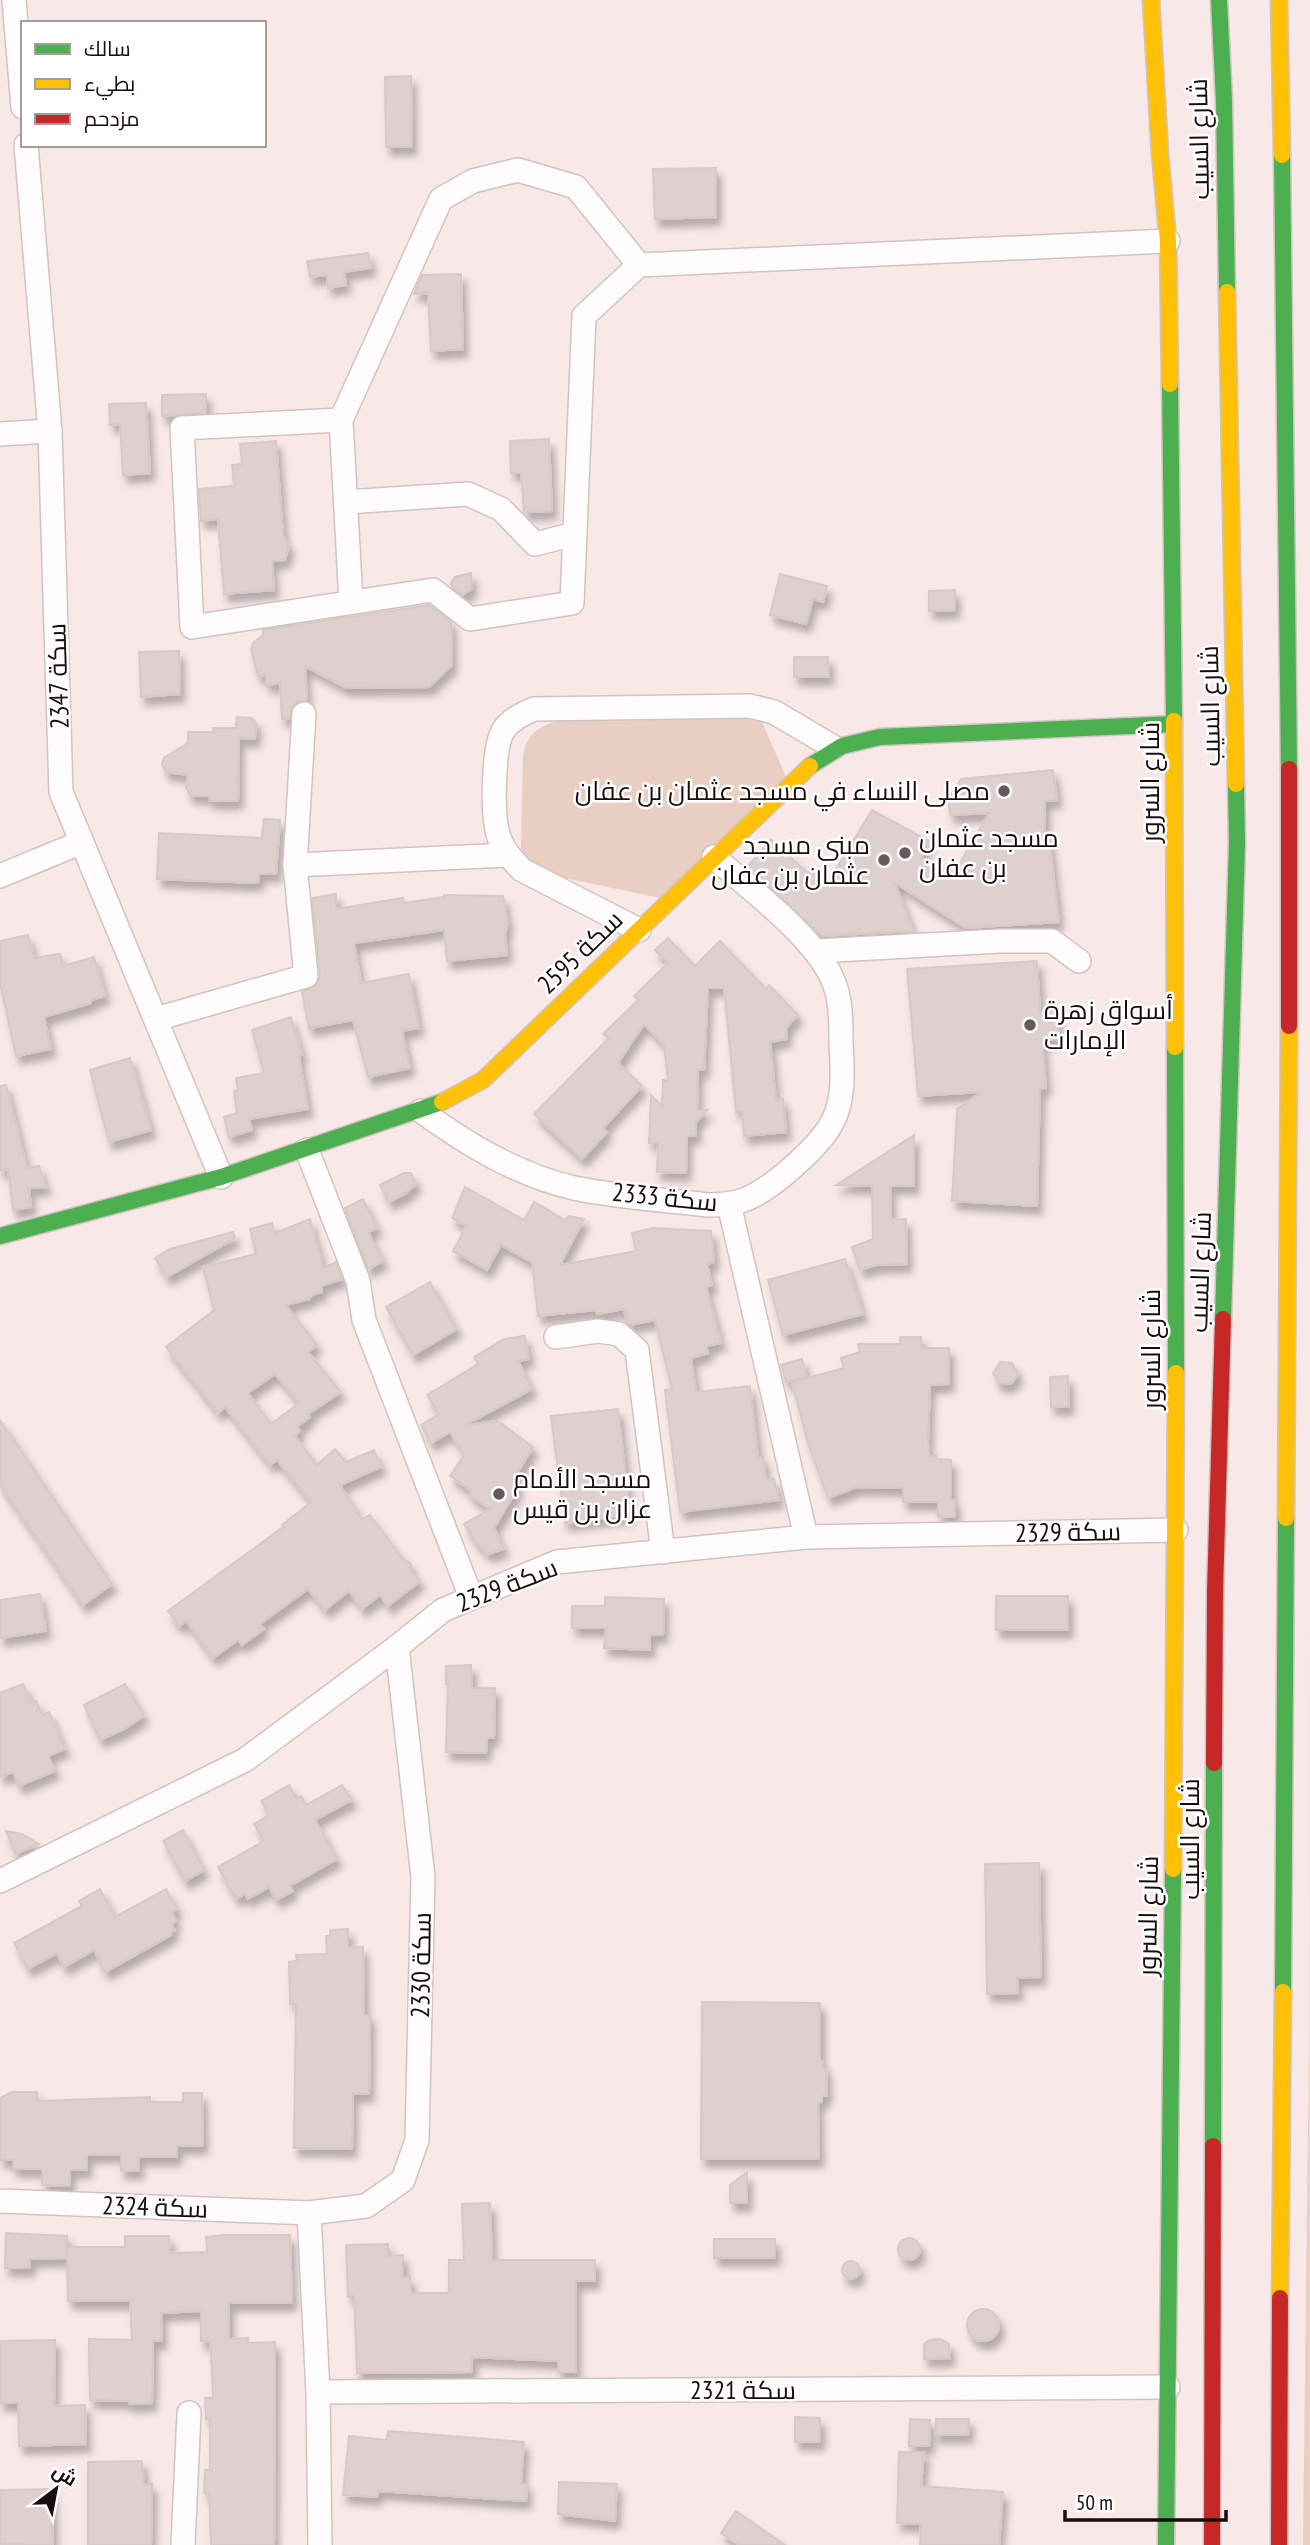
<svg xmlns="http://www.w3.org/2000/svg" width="1310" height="2545" font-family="'PT Sans Narrow',Cairo,sans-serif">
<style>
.green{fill:#e9cfc2}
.building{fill:#ddd0cf;stroke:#d7c9c8;stroke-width:2;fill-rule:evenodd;filter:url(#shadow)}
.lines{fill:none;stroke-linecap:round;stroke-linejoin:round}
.street-casing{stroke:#d2c3c3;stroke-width:26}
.fast-casing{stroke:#d2c3c3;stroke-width:19}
.slow-casing{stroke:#d2c3c3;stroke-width:19}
.jam-casing{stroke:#d2c3c3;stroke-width:19}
.street{stroke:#fefcfc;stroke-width:23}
.fast{stroke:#4caf50;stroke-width:16}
.slow{stroke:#ffc107;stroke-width:16}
.jam{stroke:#c62828;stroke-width:16}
.poi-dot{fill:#665959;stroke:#fff;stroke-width:2.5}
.labels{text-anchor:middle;stroke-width:5;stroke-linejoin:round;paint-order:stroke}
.street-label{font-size:26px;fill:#180c0c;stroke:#fff}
.poi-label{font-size:26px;fill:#180c0c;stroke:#fff;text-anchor:start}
</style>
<defs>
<filter id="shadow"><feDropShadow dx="4.5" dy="8" stdDeviation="3.5" flood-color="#0004"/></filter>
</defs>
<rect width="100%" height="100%" fill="#f8e8e8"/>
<!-- green -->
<g class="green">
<path d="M760 717 786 777 660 898 541 873 529 865 521 848 523 755C527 734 538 727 557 721Z"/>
<path d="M1309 1547 1310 2545H1303L1309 2047Z"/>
</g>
<!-- building -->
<g class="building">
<path d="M411 76 412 147H386L385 77Z"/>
<path d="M716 168V217L655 219 653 169Z"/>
<path d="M368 253 371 268 344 272 346 285 328 288 327 275 310 277 307 261Z"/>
<path d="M461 274 463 349 431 351 428 293 414 294 422 275Z"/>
<path d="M206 394V413L162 416V395Z"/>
<path d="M146 403 150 473 123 475 120 424 110 425 109 404Z"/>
<path d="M549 439 552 511 524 512 521 473H511L510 441Z"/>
<path d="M276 441 283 535 289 546 285 560 272 561 274 590 224 594 218 519 201 521 199 489 234 486 232 465 242 464 240 444Z"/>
<path d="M471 573 472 589 462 595 452 587 451 583 455 577Z"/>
<path d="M780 574 827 586 823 602 813 599 806 624 770 615Z"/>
<path d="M955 590V610L929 611V591Z"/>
<path d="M429 605 451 622 452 665 429 687 346 688 305 666 307 701 297 702 292 707 290 718 282 719 280 683 266 685V675L258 676 251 649 253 643 263 635V630Z"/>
<path d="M179 651 180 694 141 697 139 652Z"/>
<path d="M794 657H828L829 677H794Z"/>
<path d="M237 717 252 718 256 723 255 739 239 738 238 801H209V796H191L186 788 188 775 166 772 162 764 164 758 188 743V732H214L213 728H236Z"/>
<path d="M1053 770 1057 800 1045 801V839L1049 838 1059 922 966 928 895 883 913 931 822 936 747 867 771 840 808 873 811 869 827 884 872 810 929 841 921 858 954 873 989 813 950 815 948 799 961 779Z"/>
<path d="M264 819 280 820 276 874H259L258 883 157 879 159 833 262 838Z"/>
<path d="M336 894V909L403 898 404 903 444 897V895L503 896 508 924 505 933 507 955 447 961 444 930 354 943 361 983 409 974 419 1028 402 1031 410 1068 368 1077 353 1020 309 1028 302 992 316 986 320 975 312 898Z"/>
<path d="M28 935 34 958 60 954 63 966 94 957 105 996 91 1000V1003L44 1017 51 1049 16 1056 0 983V941Z"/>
<path d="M668 938 695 966 720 941 766 989 769 985 798 1015 786 1028 787 1039 770 1042 776 1100 783 1099 786 1132 744 1136 742 1112H736L724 988H708L704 1070H698L697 1110H707L696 1122V1136H687L686 1173 657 1172 658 1143H649L651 1095 662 1106 663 1080 668 1081 664 1045 644 1024 618 1063 642 1086 603 1128 607 1132 582 1159 534 1114 609 1038 603 1034 638 1000 634 996 668 963 655 950Z"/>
<path d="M1037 961 1040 1012 1056 1010 1059 1039 1042 1040 1046 1088 1040 1089 1037 1206 952 1201 957 1109 982 1092 918 1096 907 969Z"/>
<path d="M291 1017 302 1055 299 1056 308 1109 249 1119 252 1130 229 1137 224 1117 237 1113 234 1091 238 1090 236 1078 264 1073 252 1030Z"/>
<path d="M130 1058 151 1130 109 1142 90 1070Z"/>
<path d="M6 1085 27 1168 39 1166 46 1187 29 1188 31 1207 13 1210 8 1169 0 1171V1086Z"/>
<path d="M914 1135V1186H890L891 1220 906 1219 907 1264 876 1265 860 1270 852 1247 873 1239 872 1186 836 1185Z"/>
<path d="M404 1173H411L416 1184 405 1194 389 1202 380 1185Z"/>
<path d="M465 1187 524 1220 534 1202 565 1220 569 1216 584 1219 560 1265 636 1251 632 1233 652 1228 711 1231 714 1262 707 1264 712 1285 706 1287 721 1343 706 1346 708 1353 691 1358 696 1392 750 1386 758 1458 763 1457 766 1480 774 1479 779 1500 680 1512 665 1390 672 1389 655 1320 630 1325 627 1323 624 1309 597 1314 596 1310 538 1316 532 1262 501 1245 487 1270 453 1251 466 1226 452 1218Z"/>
<path d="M363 1199 377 1228 368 1232 383 1261 368 1269 345 1208Z"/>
<path d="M310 1219 323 1268 336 1262 342 1279 321 1286 322 1292 312 1295 309 1299 286 1305 317 1345 308 1352 341 1392 308 1414 310 1417 297 1427 300 1431 295 1436 317 1465 335 1449 346 1462 374 1450 381 1467 340 1485 362 1519 370 1515 402 1558 411 1564V1570L420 1581 388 1606 380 1595 362 1609 349 1591 325 1610 308 1589 260 1624 264 1629 242 1645 238 1640 213 1658 186 1621 179 1626 168 1611 283 1527 282 1525 311 1502 277 1460 270 1465 225 1407 218 1413 166 1347 214 1310 203 1267 256 1254 250 1229 272 1223 275 1233ZM275 1374 299 1403 271 1424 248 1393Z"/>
<path d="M233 1232 235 1238 167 1277 155 1258 170 1249Z"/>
<path d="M845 1259 863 1314 783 1335 768 1280Z"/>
<path d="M430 1282 457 1329 413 1355 386 1307Z"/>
<path d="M525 1336 529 1359 518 1361 532 1389 465 1425 498 1421 533 1447 515 1477 518 1488 494 1528 504 1549 488 1554 476 1542 464 1524 490 1509 469 1495 471 1491 450 1476 464 1455 450 1432 431 1443 421 1425 439 1414 427 1395 478 1364 474 1357 504 1339Z"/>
<path d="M900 1337H921V1348H949V1384L930 1385 928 1441 929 1456H936V1459L951 1460V1500H955V1517H938V1502H903V1488L857 1487 828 1498 808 1443 792 1382 844 1368 841 1358 860 1352 858 1344H900Z"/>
<path d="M802 1359 807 1377 786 1382 781 1365Z"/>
<path d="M1000 1362 1012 1363 1018 1374 1011 1384H999L993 1373Z"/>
<path d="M1068 1376 1069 1407H1051L1050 1377Z"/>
<path d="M618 1409 630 1515 565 1523 551 1416Z"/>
<path d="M0 1420 112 1584 83 1605 0 1485Z"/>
<path d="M40 1594 46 1631 0 1638V1600Z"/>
<rect x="996" y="1596" width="72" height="34"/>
<path d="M605 1597 664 1599 663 1635H650V1650L604 1648 606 1628H572V1606H605Z"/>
<path d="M471 1665 472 1688H495L494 1738H487L486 1753 446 1752 448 1684H446V1666Z"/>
<path d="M23 1684 31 1703 36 1701 42 1715 49 1712 65 1749 48 1756 55 1771 19 1786 13 1772 0 1777V1693Z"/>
<path d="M125 1684 144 1716 124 1729 100 1740 84 1705Z"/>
<path d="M289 1785 297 1799 301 1796 306 1805 342 1785 352 1800 315 1820 337 1859 290 1886 293 1891 276 1900 269 1887 248 1899 245 1894 236 1899 218 1867 264 1841 254 1824 269 1815 261 1801Z"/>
<path d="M183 1830 204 1870 185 1881 163 1841Z"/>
<path d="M6 1831 22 1834 39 1844 16 1854Z"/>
<path d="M1039 1863 1041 1977 1017 1978 1018 1993 987 1994 985 1864Z"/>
<path d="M100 1889 115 1917 166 1889 177 1909 172 1912 176 1921 171 1924 175 1930 170 1933 171 1935 105 1972 94 1950 64 1967 57 1953 28 1969 14 1943 82 1906 79 1901Z"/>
<path d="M348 1929V1947H363L364 2015H370L369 2094H353L352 2149 294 2148 296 2004H290L289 1962 297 1961 296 1955 327 1954 326 1936H330V1930Z"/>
<path d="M702 2002 820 2003V2061H823V2068H826L827 2096H822V2102L818 2103 819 2159H701Z"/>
<path d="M12 2092H37V2101L150 2097V2102H183V2093H202L203 2146H177V2157H138L139 2171H121V2154L87 2155V2170H70V2186L42 2185V2169H13V2160H0V2098Z"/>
<path d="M747 2172V2203H730V2185Z"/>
<path d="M490 2203 492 2260H595V2281H576V2372H558V2361L472 2357V2372L357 2373 354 2296H348L346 2245 388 2244V2256L403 2255V2277H410L411 2293H449V2260H464L462 2204Z"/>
<path d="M6 2233 67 2236V2258L30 2259V2268H5Z"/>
<path d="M225 2235H290L292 2303H229V2339L248 2338V2343L275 2342 274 2545H211L209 2494 204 2493 205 2470H210V2419H206L205 2398H213L212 2371 210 2342 201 2341V2311L161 2313 162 2341H153L152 2403 129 2404V2401L90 2400 89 2352V2339L132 2340 130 2301H68L67 2247H125V2236H169L170 2253 207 2252 206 2237Z"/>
<circle cx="909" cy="2249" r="11"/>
<rect x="714" y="2239" width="61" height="19"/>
<circle cx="851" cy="2270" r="9"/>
<circle cx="983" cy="2325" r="16"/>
<path d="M941 2339 949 2344 950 2358 924 2359V2344L930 2340Z"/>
<path d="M55 2340 54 2406 85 2405 86 2444 19 2446 18 2403H0V2341Z"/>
<path d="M795 2417 820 2418V2442H795Z"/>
<path d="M910 2419 930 2420 929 2446H909Z"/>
<path d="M936 2419H969L968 2435H935Z"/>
<path d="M388 2431 524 2442 521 2484H527L526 2501 378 2491 377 2497 343 2495 349 2436 387 2440Z"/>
<path d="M899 2452H924L921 2486 1003 2492 999 2545H920L921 2524 897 2523Z"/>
<path d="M142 2461 144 2484H152L151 2545H88V2462Z"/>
<path d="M559 2482 617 2484 615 2521 558 2514Z"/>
<path d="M52 2489 53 2545 0 2544V2490Z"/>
<path d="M736 2511 785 2545H739L721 2533Z"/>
</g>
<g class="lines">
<defs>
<g id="street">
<path d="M14 0 23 107"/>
<path d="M26 145 50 431 61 792 221 1177"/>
<path d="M341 420 182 428 192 627 433 590 470 619 572 603 584 316 639 265 1168 241"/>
<path d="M0 434 50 431"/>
<path d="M346 502 468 494 501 509 535 544 575 534"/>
<path d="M351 602 341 420 441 199 473 181 518 170 576 187 639 265"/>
<path d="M295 865 507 855"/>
<path d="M0 876 82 842"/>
<path d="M639 930 522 870C512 860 502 849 498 834 492 814 493 748 503 731 510 720 522 714 534 709L750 706 774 712 833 747"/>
<path d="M817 951 1000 941H1052L1079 961"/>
<path d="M156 1019 306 976 295 865 304 714"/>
<path d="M421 1111C467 1144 517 1175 574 1188 617 1197 664 1200 708 1205 720 1205 732 1204 744 1200 771 1190 822 1145 834 1119 845 1095 842 1067 841 1041 841 1020 841 997 832 978 813 936 750 889 714 857"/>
<path d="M307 1150 358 1281 364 1320 471 1597"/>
<path d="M729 1204 806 1537"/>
<path d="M556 1337 598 1331 619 1334 637 1350 663 1552"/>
<path d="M0 1881 245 1760 397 1647 443 1610 557 1562 806 1537 1176 1530"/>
<path d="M0 2201 309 2213 366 2206 403 2180 417 2140 423 1877 397 1647"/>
<path d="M309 2213 318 2392 320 2545"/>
<path d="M318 2392 1168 2387"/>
<path d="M183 2545 189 2413"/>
</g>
<g id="fast">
<path d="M1219 0 1224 101 1227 292"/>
<path d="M1282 155 1289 769"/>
<path d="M1170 384 1174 721"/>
<path d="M810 766 842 746 880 737 1174 724"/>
<path d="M1175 1047 1176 1373"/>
<path d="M0 1236 221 1177 442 1102"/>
<path d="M1223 1319 1237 843 1236 784"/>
<path d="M1283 1992 1286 1518"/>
<path d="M1213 2146 1214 1763"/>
<path d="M1166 2545 1173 1869"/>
</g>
<g id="slow">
<path d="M1151 0 1160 154 1168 241 1170 384"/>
<path d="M1279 0 1282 155"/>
<path d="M1227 292 1236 784"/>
<path d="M1174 721 1175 1047"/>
<path d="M442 1102 483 1080 810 766"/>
<path d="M1286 1518 1289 1026"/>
<path d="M1173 1869 1176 1373"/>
<path d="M1280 2298 1283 1992"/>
</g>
<g id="jam">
<path d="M1289 769V1026"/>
<path d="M1214 1763 1215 1592 1223 1319"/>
<path d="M1212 2545 1213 2146"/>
<path d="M1279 2545 1280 2298"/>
</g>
</defs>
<!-- street casing -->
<use href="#street" class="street-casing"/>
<!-- fast casing -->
<use href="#fast" class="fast-casing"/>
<!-- slow casing -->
<use href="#slow" class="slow-casing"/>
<!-- jam casing -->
<use href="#jam" class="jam-casing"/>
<!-- street -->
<use href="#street" class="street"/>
<!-- fast -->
<use href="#fast" class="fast"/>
<!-- slow -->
<use href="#slow" class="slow"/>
<!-- jam -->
<use href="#jam" class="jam"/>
</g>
<!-- markers -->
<g class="poi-dot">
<circle cx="1004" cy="791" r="7"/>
<circle cx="905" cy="853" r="7"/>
<circle cx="884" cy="860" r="7"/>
<circle cx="1030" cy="1025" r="7"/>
<circle cx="499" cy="1494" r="7"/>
</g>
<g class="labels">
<!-- street labels -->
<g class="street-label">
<text transform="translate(1199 139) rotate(-91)" y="9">شارع السيب</text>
<text transform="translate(58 676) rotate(-92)" y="9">سكة 2347</text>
<text transform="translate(1210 706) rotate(-91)" y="9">شارع السيب</text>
<text transform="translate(1150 782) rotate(-90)" y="9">شارع السرور</text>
<text transform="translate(580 952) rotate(-44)" y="9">سكة 2595</text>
<text transform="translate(665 1197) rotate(6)" y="9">سكة 2333</text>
<text transform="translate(1200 1272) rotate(-88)" y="9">شارع السيب</text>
<text transform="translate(1151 1349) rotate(-90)" y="9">شارع السرور</text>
<text transform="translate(1068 1532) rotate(-1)" y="9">سكة 2329</text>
<text transform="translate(507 1585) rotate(-21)" y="9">سكة 2329</text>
<text transform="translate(1190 1839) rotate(-90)" y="9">شارع السيب</text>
<text transform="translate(1148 1916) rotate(-89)" y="9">شارع السرور</text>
<text transform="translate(421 1965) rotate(-89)" y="9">سكة 2330</text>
<text transform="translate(155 2207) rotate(2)" y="9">سكة 2324</text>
<text x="743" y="2399">سكة 2321</text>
</g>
<!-- poi labels -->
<g class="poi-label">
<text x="990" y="800" text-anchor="end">مصلى النساء في مسجد عثمان بن عفان</text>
<text x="919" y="847">مسجد عثمان<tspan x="919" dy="30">بن عفان</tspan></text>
<text x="870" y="854" text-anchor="end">مبنى مسجد<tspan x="870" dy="30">عثمان بن عفان</tspan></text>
<text x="1044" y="1019">أسواق زهرة<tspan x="1044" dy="30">الإمارات</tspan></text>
<text x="513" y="1488">مسجد الأمام<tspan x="513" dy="30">عزان بن قيس</tspan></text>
</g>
</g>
<!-- legend -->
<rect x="21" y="21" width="245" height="126" fill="#ffffff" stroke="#a39e9e" stroke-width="2"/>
<rect x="35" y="44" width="35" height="10" fill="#4caf50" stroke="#a39e9e" stroke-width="2"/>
<text x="84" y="56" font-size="21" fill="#180c0c">سالك</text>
<rect x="35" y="79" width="35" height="10" fill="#ffc107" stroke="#a39e9e" stroke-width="2"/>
<text x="84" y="91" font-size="21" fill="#180c0c">بطيء</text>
<rect x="35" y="114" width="35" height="10" fill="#c62828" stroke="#a39e9e" stroke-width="2"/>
<text x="84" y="126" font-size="21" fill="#180c0c">مزدحم</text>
<!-- north arrow -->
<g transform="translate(56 2489) rotate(32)" stroke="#ffffff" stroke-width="5" paint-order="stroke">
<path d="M0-5L12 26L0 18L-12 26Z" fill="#180c0c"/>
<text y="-10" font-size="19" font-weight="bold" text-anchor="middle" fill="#180c0c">ش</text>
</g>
<!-- scale -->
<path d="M1065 2510v10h161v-10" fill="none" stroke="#180c0c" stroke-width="3.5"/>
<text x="1076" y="2510" font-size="21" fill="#180c0c" stroke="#ffffff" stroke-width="5" paint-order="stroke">50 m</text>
</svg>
